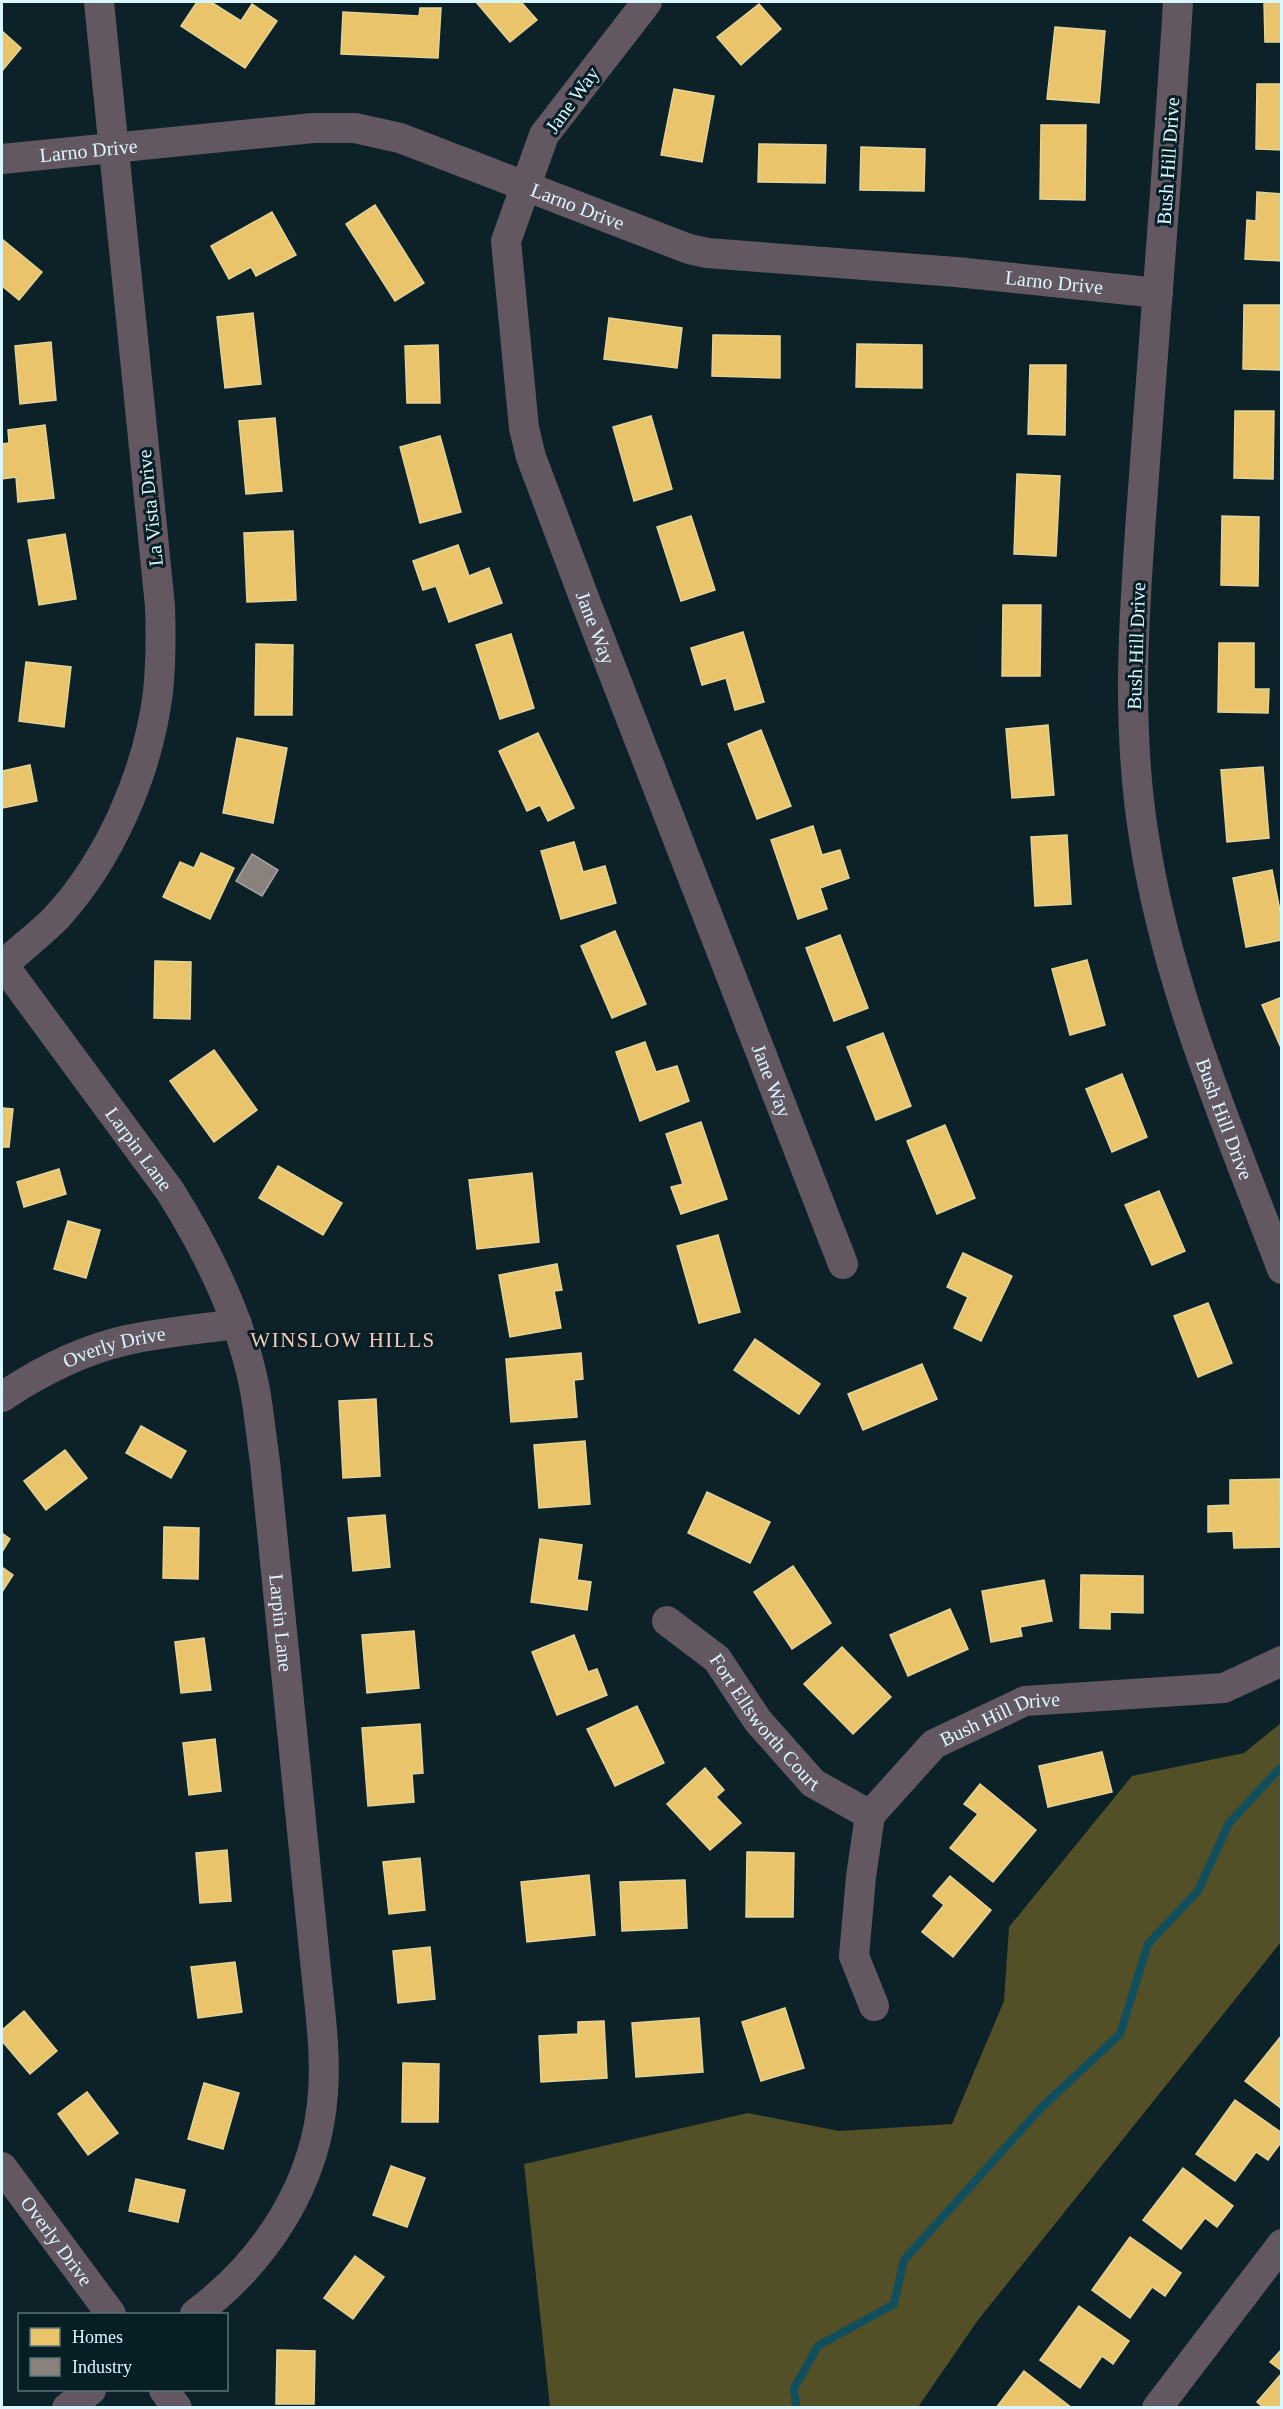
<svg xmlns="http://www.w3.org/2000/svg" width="1283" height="2409" font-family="Georgia,serif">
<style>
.forest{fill:#534f26}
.homes{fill:#e9c46a;stroke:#e4d397;stroke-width:1.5}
.industry{fill:#8a817c;stroke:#a2a4a3;stroke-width:1.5}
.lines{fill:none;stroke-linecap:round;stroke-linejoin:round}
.stream{stroke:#114f5f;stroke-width:8}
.minor{stroke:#635862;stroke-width:30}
.labels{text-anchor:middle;stroke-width:6;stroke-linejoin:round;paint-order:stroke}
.street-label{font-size:20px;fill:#daf6ff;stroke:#071e25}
.neighbourhood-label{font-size:21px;letter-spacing:1.5px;fill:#fbcbba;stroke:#071e25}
</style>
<rect width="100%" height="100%" fill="#0c2228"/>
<!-- forest -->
<path class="forest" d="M1281 1723V1942L978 2320 918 2407H550L524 2164 748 2113 839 2131 952 2124 1004 2001 1009 1927 1132 1776 1244 1753Z"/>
<!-- homes -->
<g class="homes">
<path d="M197 2H211L241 21 252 4 277 21 245 68 181 26Z"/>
<path d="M476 2H521L537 20 510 42Z"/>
<path d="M1264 2H1282V42H1265Z"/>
<path d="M759 4 781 29 741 65 717 37Z"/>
<path d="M420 8H441L438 58 341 54 343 12 419 16Z"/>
<path d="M1055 27 1105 31 1099 103 1047 99Z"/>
<path d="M2 31 21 48 2 71Z"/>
<path d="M1257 84H1282V150L1256 149Z"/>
<path d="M674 89 714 96 702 162 661 155Z"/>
<path d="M1041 125H1086L1085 200 1040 199Z"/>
<path d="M759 144 826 145 825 183 758 182Z"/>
<path d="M861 147 925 149 924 191 860 190Z"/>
<path d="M1257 192 1282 194V261L1245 259 1247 220 1256 221Z"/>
<path d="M375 205 424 283 395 301 346 224Z"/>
<path d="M272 212 296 255 256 276 251 267 229 279 211 246Z"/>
<path d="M2 239 42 272 19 300 2 286Z"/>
<path d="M1244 305H1282L1281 370 1243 369Z"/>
<path d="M253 313 261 384 225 388 217 317Z"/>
<path d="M609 318 682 328 677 368 604 359Z"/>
<path d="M713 335 780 336V378L712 376Z"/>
<path d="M51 342 56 400 20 404 15 346Z"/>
<path d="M857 344 922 345V388L856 387Z"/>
<path d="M438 345 440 403H407L405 346Z"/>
<path d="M1030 365H1066L1065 435 1028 434Z"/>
<path d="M1235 411H1274L1273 479 1234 478Z"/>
<path d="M651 416 672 489 634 501 613 427Z"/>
<path d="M275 418 282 491 246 494 239 421Z"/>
<path d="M45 425 54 498 18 502 16 477 2 479V444L9 443 8 430Z"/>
<path d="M440 436 461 512 420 523 400 447Z"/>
<path d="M1017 474 1060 476 1056 556 1014 554Z"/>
<path d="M691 516 715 590 681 601 657 527Z"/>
<path d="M1222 516 1259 517 1258 586 1221 585Z"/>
<path d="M293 531 296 600 247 602 244 533Z"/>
<path d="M65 534 76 599 39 605 28 540Z"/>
<path d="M458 545 469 576 489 568 502 603 449 622 436 586 423 590 413 561Z"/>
<path d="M1003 605H1041L1040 676H1002Z"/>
<path d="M743 632 764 702 735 710 726 678 702 685 691 648Z"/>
<path d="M511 634 534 708 500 719 476 645Z"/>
<path d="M1219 643H1254V689H1269L1268 713 1218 712Z"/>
<path d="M256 644 293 645 292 715H255Z"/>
<path d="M26 662 71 667 64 727 19 721Z"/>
<path d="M1048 725 1054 795 1012 798 1006 729Z"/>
<path d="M761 730 791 806 757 819 728 744Z"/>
<path d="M538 733 574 808 548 821 540 805 527 811 499 751Z"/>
<path d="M237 738 287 748 273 823 223 813Z"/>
<path d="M30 765 37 801 2 808V771Z"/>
<path d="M1263 767 1269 838 1227 842 1221 770Z"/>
<path d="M813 826 822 855 840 850 849 878 820 888 827 909 798 919 771 840Z"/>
<path d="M1067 835 1071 904 1035 906 1031 837Z"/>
<path d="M574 842 583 872 605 866 616 903 561 919 541 851Z"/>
<path d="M201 853 234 868 210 919 163 897 180 862 194 868Z"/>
<path d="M1272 870 1282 921V940L1246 947 1233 878Z"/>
<path d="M615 931 646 1004 612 1018 581 946Z"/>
<path d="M840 935 868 1008 834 1021 806 948Z"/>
<path d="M1087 960 1105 1025 1070 1035 1052 969Z"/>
<path d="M155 961 191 962 190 1019 154 1018Z"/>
<path d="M1282 997V1050L1262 1005Z"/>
<path d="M883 1033 911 1106 876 1120 847 1047Z"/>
<path d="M645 1042 656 1072 677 1066 689 1101 640 1121 616 1052Z"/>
<path d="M214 1050 257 1110 214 1142 170 1081Z"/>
<path d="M1122 1074 1147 1137 1112 1152 1086 1089Z"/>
<path d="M2 1108 13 1109 9 1147H2Z"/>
<path d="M701 1122 727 1199 681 1214 671 1187 683 1184 666 1134Z"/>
<path d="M945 1125 975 1198 937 1214 907 1141Z"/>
<path d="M278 1166 342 1203 323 1235 259 1198Z"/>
<path d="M59 1169 66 1194 24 1207 17 1182Z"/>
<path d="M532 1173 539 1242 477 1249 469 1180Z"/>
<path d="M1159 1191 1185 1251 1152 1265 1125 1205Z"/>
<path d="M68 1221 100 1230 86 1278 54 1269Z"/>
<path d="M718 1235 740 1312 699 1323 677 1246Z"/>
<path d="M963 1253 1012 1276 981 1341 954 1328 968 1297 947 1287Z"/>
<path d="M557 1264 562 1290 554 1291 561 1328 510 1337 499 1275Z"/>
<path d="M1208 1303 1232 1363 1198 1377 1174 1316Z"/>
<path d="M755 1339 820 1384 799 1414 734 1370Z"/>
<path d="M581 1353 583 1379 574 1380 577 1417 511 1422 506 1359Z"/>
<path d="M922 1364 937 1399 863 1430 848 1394Z"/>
<path d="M376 1399 380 1476 343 1478 339 1401Z"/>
<path d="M141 1426 186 1451 171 1478 126 1453Z"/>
<path d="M585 1441 590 1504 539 1508 534 1445Z"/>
<path d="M65 1450 87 1478 46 1510 24 1481Z"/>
<path d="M1280 1479 1281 1547 1234 1548 1233 1531 1208 1532V1506L1230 1505V1480Z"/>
<path d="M707 1492 770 1522 750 1563 688 1533Z"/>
<path d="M385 1515 390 1567 353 1571 348 1518Z"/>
<path d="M164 1527 199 1528 198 1579 163 1578Z"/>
<path d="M2 1533 10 1539 2 1552Z"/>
<path d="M540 1539 582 1545 577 1580 591 1582 587 1610 531 1602Z"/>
<path d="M793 1566 831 1623 792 1649 754 1592Z"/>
<path d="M2 1567 13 1575 2 1592Z"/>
<path d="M1081 1575 1143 1576V1613L1110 1612V1629L1080 1628Z"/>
<path d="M1044 1580 1052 1621 1020 1627 1022 1636 991 1642 982 1591Z"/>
<path d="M950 1609 968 1649 908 1676 890 1635Z"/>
<path d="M414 1631 419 1688 367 1693 362 1635Z"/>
<path d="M574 1635 588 1672 597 1669 607 1695 557 1715 532 1652Z"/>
<path d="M204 1638 211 1690 181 1693 175 1642Z"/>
<path d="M842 1647 891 1697 853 1734 804 1684Z"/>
<path d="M637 1706 664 1763 615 1786 587 1729Z"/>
<path d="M420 1724 423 1773 412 1774 414 1802 368 1806 362 1728Z"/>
<path d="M215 1739 221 1791 189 1795 183 1743Z"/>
<path d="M1102 1752 1112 1792 1048 1807 1039 1766Z"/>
<path d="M705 1768 724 1790 716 1797 741 1823 710 1850 667 1804Z"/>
<path d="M980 1784 1036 1830 993 1882 950 1848 978 1814 964 1804Z"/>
<path d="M227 1850 231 1901 200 1903 196 1853Z"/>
<path d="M747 1852 794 1853 793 1917H746Z"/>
<path d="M420 1858 425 1910 389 1914 383 1862Z"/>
<path d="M589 1875 595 1935 527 1942 521 1882Z"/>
<path d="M950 1876 991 1910 953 1957 922 1932 944 1905 933 1896Z"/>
<path d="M685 1880 687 1928 622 1931 620 1882Z"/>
<path d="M430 1947 435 1999 398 2003 393 1951Z"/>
<path d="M235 1962 242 2012 198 2018 191 1967Z"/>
<path d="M785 2008 804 2068 761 2081 742 2022Z"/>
<path d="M24 2011 57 2051 30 2074 2 2041V2030Z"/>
<path d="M699 2018 703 2072 636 2077 632 2023Z"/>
<path d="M604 2021 607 2078 541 2082 539 2036 578 2034V2022Z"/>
<path d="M1282 2035V2109L1245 2081Z"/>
<path d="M403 2063 439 2064 438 2122H402Z"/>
<path d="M204 2083 239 2093 223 2149 188 2139Z"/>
<path d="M87 2092 118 2133 88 2155 58 2114Z"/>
<path d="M1235 2100 1282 2133V2141L1268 2160 1256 2152 1235 2181 1196 2154Z"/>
<path d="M391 2166 425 2178 407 2227 373 2215Z"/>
<path d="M1183 2168 1233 2206 1217 2227 1205 2218 1181 2249 1143 2220Z"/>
<path d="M136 2179 185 2190 178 2222 129 2211Z"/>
<path d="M1130 2237 1181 2273 1165 2296 1152 2287 1130 2318 1092 2290Z"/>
<path d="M355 2256 384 2277 353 2319 324 2298Z"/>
<path d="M1079 2306 1129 2341 1113 2364 1102 2356 1080 2388 1040 2360Z"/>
<path d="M1282 2349V2371L1270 2362Z"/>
<path d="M277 2350 315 2351 314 2404H276Z"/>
<path d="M1024 2371 1072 2408H996Z"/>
<path d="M1282 2373V2408H1264L1257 2402Z"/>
</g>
<!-- industry -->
<path class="industry" d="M252 854 278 870 262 896 236 881Z"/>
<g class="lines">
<!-- stream -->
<path class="stream" d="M796 2408 794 2388 818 2346 894 2304 904 2260 1041 2108 1120 2034 1148 1944 1198 1891 1229 1823 1282 1766"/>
<!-- minor -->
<g class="minor">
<path id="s1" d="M647 2 544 135 506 241 524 428 531 457 588 608 843 1264"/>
<path id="s2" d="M1178 2C1169 151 1157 299 1146 448 1137 578 1123 708 1144 837 1167 987 1228 1127 1282 1269"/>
<path id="s3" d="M2 159 313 128H355L400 138 689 249 707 253 956 272 1158 293"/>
<path id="s4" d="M2 963 170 1191C207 1250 240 1316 254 1385 259 1410 261 1436 265 1462L316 1970C320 2011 326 2052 323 2093 317 2183 266 2261 195 2314"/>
<path d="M2 966C19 950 39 935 56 918 111 858 148 772 158 692 161 663 161 635 160 606L99 2"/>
<path id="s5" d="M2 1397C39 1372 83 1350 127 1340 163 1332 201 1329 237 1324"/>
<path id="s6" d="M667 1621 717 1659 758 1721 813 1783 870 1815"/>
<path id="s7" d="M874 2006 854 1956 861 1877 870 1815 934 1744 1025 1701 1224 1688 1282 1661"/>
<path id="s8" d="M2 2167 111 2314"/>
<path d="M164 2390 177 2408"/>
<path d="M67 2408 91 2390"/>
<path d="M1157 2408 1282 2244"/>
</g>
</g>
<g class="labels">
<!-- street labels -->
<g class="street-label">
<text transform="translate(572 100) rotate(-54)" y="7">Jane Way</text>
<text dy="7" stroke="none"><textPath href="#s3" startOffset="87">Larno Drive</textPath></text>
<text transform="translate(1168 161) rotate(-86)" y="7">Bush Hill Drive</text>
<text dy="7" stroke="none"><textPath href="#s3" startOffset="591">Larno Drive</textPath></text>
<text dy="7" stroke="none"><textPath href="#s3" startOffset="1077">Larno Drive</textPath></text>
<text transform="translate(150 508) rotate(-96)" y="7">La Vista Drive</text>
<text dy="7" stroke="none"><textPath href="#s1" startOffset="681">Jane Way</textPath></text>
<text transform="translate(1136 646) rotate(-88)" y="7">Bush Hill Drive</text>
<text dy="7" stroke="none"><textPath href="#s1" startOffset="1167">Jane Way</textPath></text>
<text dy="7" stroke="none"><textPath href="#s2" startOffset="1131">Bush Hill Drive</textPath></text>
<text dy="7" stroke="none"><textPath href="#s4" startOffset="231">Larpin Lane</textPath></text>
<text dy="7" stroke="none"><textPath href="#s5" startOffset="124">Overly Drive</textPath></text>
<text dy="7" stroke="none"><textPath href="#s4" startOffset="735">Larpin Lane</textPath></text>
<text dy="7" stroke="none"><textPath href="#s6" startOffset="142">Fort Ellsworth Court</textPath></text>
<text dy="7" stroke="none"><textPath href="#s7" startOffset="363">Bush Hill Drive</textPath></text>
<text dy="7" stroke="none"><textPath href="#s8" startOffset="92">Overly Drive</textPath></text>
</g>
<!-- neighbourhood labels -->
<g class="neighbourhood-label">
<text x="343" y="1347">WINSLOW HILLS</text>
</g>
</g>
<!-- border -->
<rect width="1283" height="2409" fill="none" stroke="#daf6ff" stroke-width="6"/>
<!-- legend -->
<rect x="18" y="2313" width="210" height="78" fill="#071e25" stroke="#5b747c" stroke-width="1.5"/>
<rect x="30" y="2328" width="30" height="18" fill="#e9c46a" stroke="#5b747c" stroke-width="1.5"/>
<text x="72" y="2343" font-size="18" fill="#daf6ff">Homes</text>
<rect x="30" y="2358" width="30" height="18" fill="#8a817c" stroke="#5b747c" stroke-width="1.5"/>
<text x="72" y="2373" font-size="18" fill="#daf6ff">Industry</text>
</svg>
